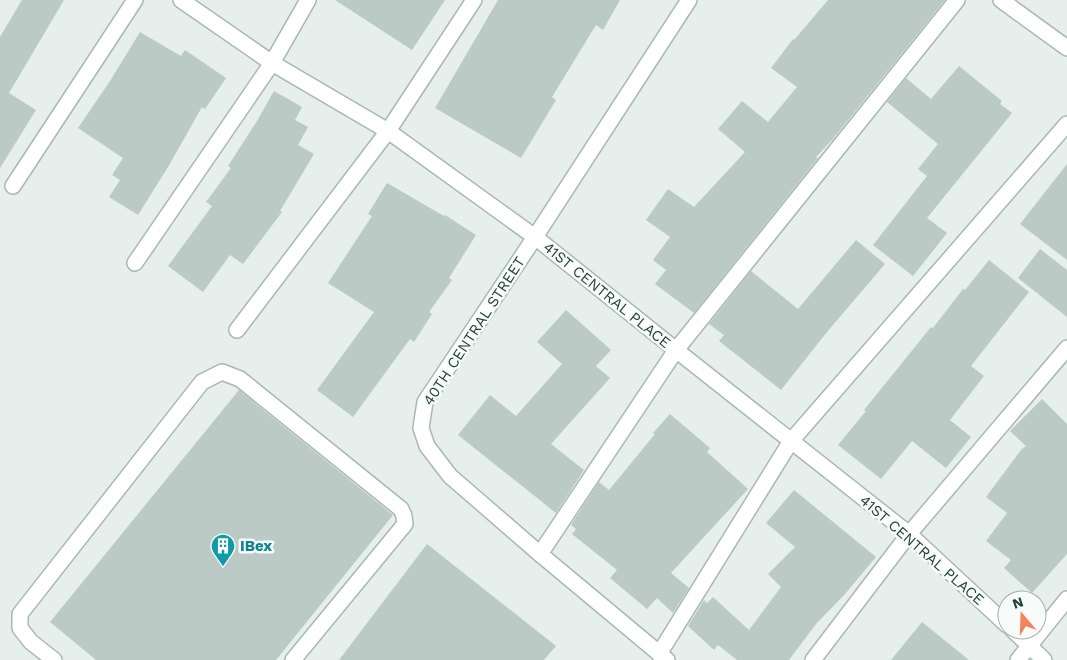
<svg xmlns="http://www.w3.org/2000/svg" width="1067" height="660" font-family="'Work Sans',sans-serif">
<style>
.building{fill:#bbcac4}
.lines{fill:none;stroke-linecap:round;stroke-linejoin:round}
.minor-casing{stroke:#a8b8b2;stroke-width:18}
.minor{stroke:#fff;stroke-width:15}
.labels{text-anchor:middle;stroke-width:5;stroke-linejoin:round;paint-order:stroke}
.street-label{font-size:15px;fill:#24423a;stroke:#f7fbf9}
.culture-label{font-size:15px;font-weight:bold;fill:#0d838f;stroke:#f7fbf9;text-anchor:start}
</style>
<rect width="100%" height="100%" fill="#e6efeb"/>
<!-- building -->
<g class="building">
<path d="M22 0H64L9 93 36 110 0 168V37Z"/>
<path d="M335 0H445L412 50Z"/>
<path d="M498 0H620L603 30 596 25 552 97 556 100 521 158 435 108Z"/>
<path d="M828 0H945L833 139 816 157 818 158 694 313 655 284 666 270 653 260 670 237 646 220 668 189 694 207 745 152 718 129 742 101 768 122 797 87 771 68 793 39 794 40Z"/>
<path d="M140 32 181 56 185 50 226 78 205 109 202 107 168 167 138 215 109 197 120 180 112 175 123 158 78 128 110 81Z"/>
<path d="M959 66 1002 101 1000 104 1012 113 927 218 947 233 913 276 873 245 927 176 918 169 938 144 887 102 906 78 931 99Z"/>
<path d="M274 91 302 107 295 120 308 127 298 145 314 154 280 211 282 212 243 264 230 255 203 292 168 266 212 206 206 202 231 168 228 166 257 121Z"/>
<path d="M1067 164V260L1020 224Z"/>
<path d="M387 183 444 216 445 215 476 235 449 278 452 280 429 312 432 314 414 342 410 339 353 417 317 390 374 312 328 283 372 216 368 214Z"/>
<path d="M856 240 885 264 827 332 781 390 719 341 724 335 709 324 751 271 798 309Z"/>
<path d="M1040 249 1067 270V317L1018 278Z"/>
<path d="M989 260 1029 292 971 366 984 376 950 420 971 437 946 468 912 441 881 479 838 445 866 411 864 410 931 327 933 328 963 289 965 290Z"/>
<path d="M566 310 611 350 596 366 610 378 551 444 584 470 556 513 458 435 490 395 516 416 562 364 537 342Z"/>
<path d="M239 390 393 515 276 660H96L50 622Z"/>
<path d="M1042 399 1067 424V554L1032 593 1004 568 1011 560 986 541 1007 513 986 497 1021 450 1026 446 1010 431Z"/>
<path d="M670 414 710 448 707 452 748 489 671 573 689 588 673 613 657 598 647 609 610 578 617 570 572 534 576 529 571 525 599 482 609 490 655 434 653 433Z"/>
<path d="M794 490 876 557 845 594 816 624 789 660H737L718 645 714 650 688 626 704 600 707 603 713 597 749 630 781 587 768 574 795 547 766 523Z"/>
<path d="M427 544 556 646 544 660H339Z"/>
<path d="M922 622 969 660H891Z"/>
</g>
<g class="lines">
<defs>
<g id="minor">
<path d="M181 0 272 63 388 131 535 237 676 350 909 534 1007 625"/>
<path d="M1001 0 1067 48"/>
<path d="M13 186 135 0"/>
<path d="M135 263 272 63 308 0"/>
<path d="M237 330 388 131 474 0"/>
<path d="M540 554 676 350 957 0"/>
<path d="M1013 630 1044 660"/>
<path d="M659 654 791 441 1067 124"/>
<path d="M54 660 31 642 20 628V614L202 382 222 372 240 379 401 509 404 516 405 524 293 660"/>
<path d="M667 660 540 554 450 476 427 446 421 428 425 402 535 237 689 0"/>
<path d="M813 660 909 534 1067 348"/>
<path d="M1018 660 1067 599"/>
</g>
</defs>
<!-- minor casing -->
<use href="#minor" class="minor-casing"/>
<!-- minor -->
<use href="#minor" class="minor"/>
</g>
<!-- icons -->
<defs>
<symbol id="building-pin" viewBox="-11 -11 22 30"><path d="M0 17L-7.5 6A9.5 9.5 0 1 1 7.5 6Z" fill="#0f9aa8" stroke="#f7fbf9"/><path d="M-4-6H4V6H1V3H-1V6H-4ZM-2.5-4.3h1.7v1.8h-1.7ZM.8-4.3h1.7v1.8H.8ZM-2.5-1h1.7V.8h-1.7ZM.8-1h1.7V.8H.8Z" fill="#fff"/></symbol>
</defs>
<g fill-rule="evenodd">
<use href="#building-pin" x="209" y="532" width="28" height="38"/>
</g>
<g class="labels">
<!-- street labels -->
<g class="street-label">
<text transform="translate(607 295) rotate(39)" y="5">41ST CENTRAL PLACE</text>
<text transform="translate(474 331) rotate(-57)" y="5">40TH CENTRAL STREET</text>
<text transform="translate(922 550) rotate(41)" y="5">41ST CENTRAL PLACE</text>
</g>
<!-- culture labels -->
<g class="culture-label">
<text x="240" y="551">IBex</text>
</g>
</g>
<!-- north arrow -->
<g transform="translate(1022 615) rotate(341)"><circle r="24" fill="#f7fbf9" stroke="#a3b1ad"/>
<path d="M0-4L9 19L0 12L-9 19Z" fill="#f4845f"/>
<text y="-8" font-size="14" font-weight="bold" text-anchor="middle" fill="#24423a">N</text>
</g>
</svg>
